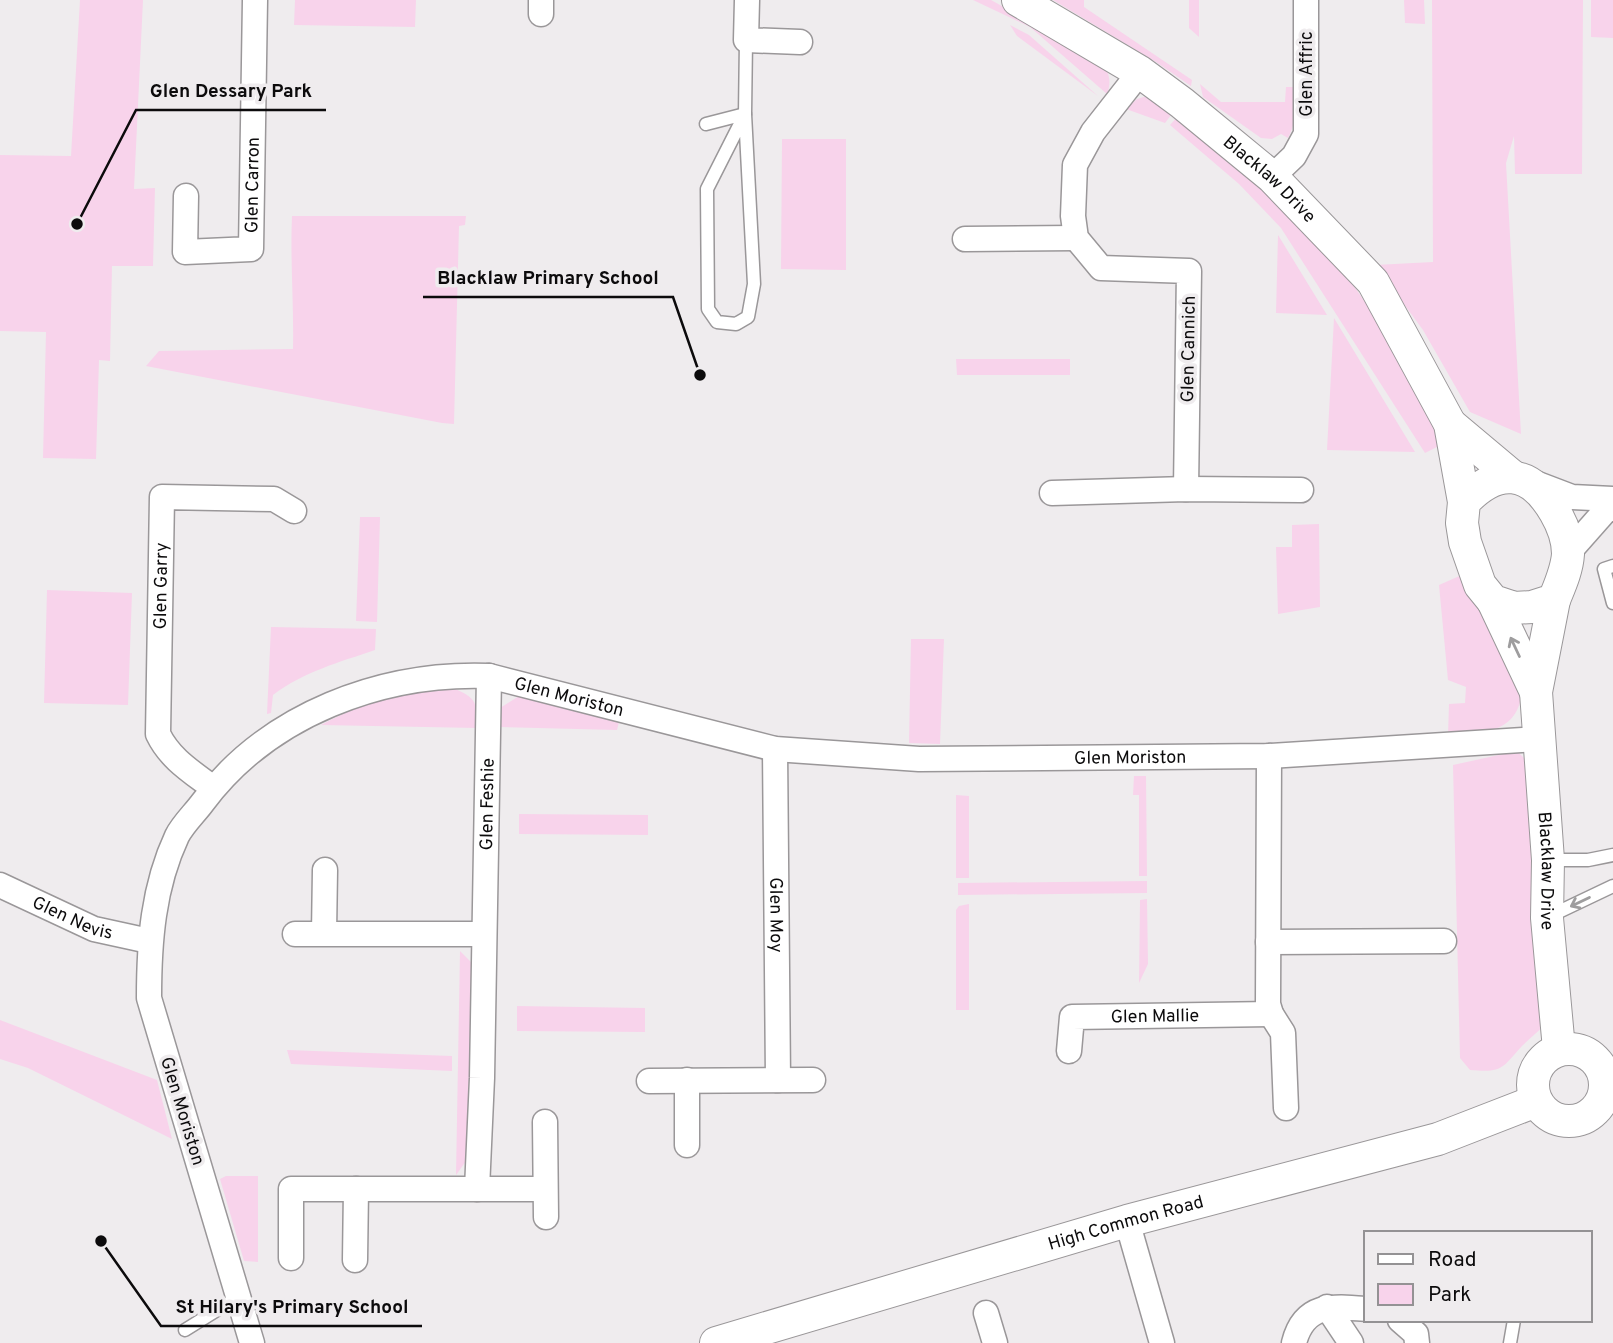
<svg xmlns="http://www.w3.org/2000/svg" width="1613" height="1343" font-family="Overpass,sans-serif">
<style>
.green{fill:#f8d3eb}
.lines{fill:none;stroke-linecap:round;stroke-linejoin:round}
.service-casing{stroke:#9a9799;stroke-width:15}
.minor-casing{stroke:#9a9799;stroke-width:27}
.tertiary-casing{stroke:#9a9799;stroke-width:34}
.service{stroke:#fff;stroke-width:12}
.minor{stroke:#fff;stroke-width:24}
.tertiary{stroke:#fff;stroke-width:32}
.oneway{stroke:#9e9d9e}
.labels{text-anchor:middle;stroke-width:7;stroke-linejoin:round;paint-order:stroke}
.street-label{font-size:18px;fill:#0c0b0c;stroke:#efecee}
.leader{fill:none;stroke:#0c0b0c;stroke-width:2.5}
.callout-dot{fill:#0c0b0c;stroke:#efecee;stroke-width:2.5}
.callout-label{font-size:19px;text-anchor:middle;font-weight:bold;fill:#0c0b0c;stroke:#efecee;stroke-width:7;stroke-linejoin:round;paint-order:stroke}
</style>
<rect width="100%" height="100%" fill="#efecee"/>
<!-- green -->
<g class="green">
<path d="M80 0H143L134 189 155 188 153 266H112L110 361 99 360 96 459 43 458 46 332 0 331V155L71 156Z"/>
<path d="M295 0H416L415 27 294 25Z"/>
<path d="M973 0H991L1101 61C1109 73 1112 80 1107 94L1030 27Z"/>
<path d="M1053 0H1084V7L1192 80 1191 86 1156 62Z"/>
<path d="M1189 0H1199V37L1189 28Z"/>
<path d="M1404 0H1424L1425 24 1405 23Z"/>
<path d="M1432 0H1583L1582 174H1515L1514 136 1506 163 1521 434 1470 412 1423 330 1375 265 1433 262Z"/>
<path d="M1591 0H1613V38L1591 37Z"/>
<path d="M1010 25 1029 35 1098 96 1017 36Z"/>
<path d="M1200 84 1221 102H1285L1286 87H1295C1295 105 1297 122 1288 138L1281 134 1272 139 1261 138 1203 97Z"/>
<path d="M1147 96 1174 111 1165 123 1126 109 1137 99Z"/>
<path d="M1179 115H1182L1312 235 1356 289 1397 348 1443 444 1425 453 1281 228 1239 184 1170 125Z"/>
<path d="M782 139H846V270L781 269Z"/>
<path d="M292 216H466L465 225 459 226 454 424 442 423 146 366 159 351 293 349C294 304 290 260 292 216Z"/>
<path d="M1278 235 1327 315 1276 313Z"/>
<path d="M1334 318 1415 452 1327 450Z"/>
<path d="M956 359H1070V375H957Z"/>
<path d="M360 517H380L377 622 356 621Z"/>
<path d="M1319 524 1320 607 1278 614 1276 547H1292V525Z"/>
<path d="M1464 574 1523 687C1518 735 1487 731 1448 736L1449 704 1465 703 1466 687 1448 680 1439 585Z"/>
<path d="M47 590 132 593 128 705 44 703Z"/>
<path d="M271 627 376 629 375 650C340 662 303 672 273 695L271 713 267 714Z"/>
<path d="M911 639H944L940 744 909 743Z"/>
<path d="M455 689C479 699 476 704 477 728L321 725C365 701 404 692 455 689Z"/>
<path d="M519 696 535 697 619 722 617 730 499 727 500 708Z"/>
<path d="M1517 751 1529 763 1547 1023C1539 1031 1530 1038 1522 1046 1502 1068 1503 1073 1470 1070L1460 1058 1453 765Z"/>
<path d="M1134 776H1146L1147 876H1139V795H1133Z"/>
<path d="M956 795 969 796V878H956Z"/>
<path d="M519 814 648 815V835L519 834Z"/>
<path d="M1147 881V893L958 895V883Z"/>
<path d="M1147 899 1148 964 1139 983 1140 900Z"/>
<path d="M969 904V1010H956V910L959 906Z"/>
<path d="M460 951 471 962 473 973 469 1157 456 1175Z"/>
<path d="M517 1006 645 1008V1032L517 1031Z"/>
<path d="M0 1020 157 1080 172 1139 28 1068 0 1059Z"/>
<path d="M287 1050 452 1056V1071L291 1064Z"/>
<path d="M226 1176H258V1262L244 1261 220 1179Z"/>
</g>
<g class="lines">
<defs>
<g id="service">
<path d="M745 114 707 189 708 309 717 322 736 324 748 317 754 284 745 114 746 40"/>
<path d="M706 124 745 114"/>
<path d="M1613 566 1604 569 1613 603"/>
<path d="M1548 860H1588L1613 855"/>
<path d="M1550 916 1613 886"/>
<path d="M185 1330 238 1297"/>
<path d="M1510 1343 1514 1320"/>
</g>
<g id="minor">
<path d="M747 0 746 40 800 42"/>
<path d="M541 14V0"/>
<path d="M1140 72 1093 132 1075 165 1073 216 1076 238 1101 268 1189 271 1186 489"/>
<path d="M1272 177 1294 156 1306 134V0"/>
<path id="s1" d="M186 196 185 252 251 249 255 0"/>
<path d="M965 239 1076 238"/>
<path d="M1530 481 1572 497 1613 499"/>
<path d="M1052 493 1186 489 1301 490"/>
<path d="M1568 553 1613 502"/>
<path id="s2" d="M775 749 778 1080"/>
<path d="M1269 756 1268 1004 1271 1014 1283 1033 1286 1108"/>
<path id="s3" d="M213 788C192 772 170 759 158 734L162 497 274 499 294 511"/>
<path id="s4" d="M0 885 94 929 149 941"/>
<path d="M324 933 325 870"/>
<path d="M295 934H483"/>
<path d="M1268 942 1444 941"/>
<path id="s5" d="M1069 1051 1072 1017 1271 1014"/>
<path d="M687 1080V1145"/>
<path d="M649 1081 813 1080"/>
<path d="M545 1122 546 1217"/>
<path id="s6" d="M477 1189 482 1078 489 676"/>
<path d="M1127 1221 1162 1343"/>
<path d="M291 1258V1189H545"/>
<path d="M355 1260 356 1189"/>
<path d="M1327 1307 1351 1343"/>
<path d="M986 1313 995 1343"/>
<path d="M1400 1320 1416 1334 1417 1343"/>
<path id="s7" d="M252 1343 149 998C149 942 153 887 177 836 183 824 195 813 203 802 269 714 382 672 489 676L775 749 919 759 1269 756 1539 739"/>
<path d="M1294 1343C1304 1303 1333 1306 1366 1309"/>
</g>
<g id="tertiary">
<path id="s8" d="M1018 0 1140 72 1182 103 1272 177 1373 282 1450 424 1464 502 1462 523 1465 542 1480 585 1493 601 1514 608 1532 607 1554 600C1560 585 1567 570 1568 554 1568 540 1562 524 1555 512 1530 469 1498 466 1464 502"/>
<path d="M1450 424 1512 476"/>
<path id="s9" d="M1554 600 1536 692 1548 860 1547 918 1559 1049"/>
<path d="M1493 601 1536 692"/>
<circle cx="1569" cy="1085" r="36"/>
<path id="s10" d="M716 1343 1127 1221 1438 1139 1536 1101"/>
</g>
</defs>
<!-- service casing -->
<use href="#service" class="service-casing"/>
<!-- minor casing -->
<use href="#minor" class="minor-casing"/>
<!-- tertiary casing -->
<use href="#tertiary" class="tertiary-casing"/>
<!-- service -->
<use href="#service" class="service"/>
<!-- minor -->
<use href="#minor" class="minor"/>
<!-- tertiary -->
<use href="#tertiary" class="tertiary"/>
</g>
<!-- one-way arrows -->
<defs><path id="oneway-shaft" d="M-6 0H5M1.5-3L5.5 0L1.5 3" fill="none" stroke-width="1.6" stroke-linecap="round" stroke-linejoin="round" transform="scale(1.75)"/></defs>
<g class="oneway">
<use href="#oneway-shaft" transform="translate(1515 647) rotate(-115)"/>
<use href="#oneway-shaft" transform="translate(1580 902) rotate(154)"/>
</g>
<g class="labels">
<!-- street labels -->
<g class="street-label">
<text transform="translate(1306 74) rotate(-90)" y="6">Glen Affric</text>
<text dy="6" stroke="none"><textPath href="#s8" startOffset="310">Blacklaw Drive</textPath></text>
<text dy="6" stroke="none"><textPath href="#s1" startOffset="186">Glen Carron</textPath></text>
<text transform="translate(1188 349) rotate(-89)" y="6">Glen Cannich</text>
<text dy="6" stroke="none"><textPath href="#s3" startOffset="226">Glen Garry</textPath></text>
<text dy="6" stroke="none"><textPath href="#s7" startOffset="976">Glen Moriston</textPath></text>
<text dy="6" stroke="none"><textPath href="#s7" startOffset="1544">Glen Moriston</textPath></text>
<text dy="6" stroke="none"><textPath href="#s6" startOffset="385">Glen Feshie</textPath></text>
<text dy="6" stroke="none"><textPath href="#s9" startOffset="273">Blacklaw Drive</textPath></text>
<text dy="6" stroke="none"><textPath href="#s2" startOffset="166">Glen Moy</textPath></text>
<text dy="6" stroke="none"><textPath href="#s4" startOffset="80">Glen Nevis</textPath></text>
<text dy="6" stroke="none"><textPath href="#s5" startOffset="117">Glen Mallie</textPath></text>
<text transform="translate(183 1111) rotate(73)" y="6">Glen Moriston</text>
<text dy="6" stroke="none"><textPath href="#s10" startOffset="427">High Common Road</textPath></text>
</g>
</g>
<!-- callouts -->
<path class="leader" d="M77 224L136 110H326M700 375L673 297H423M101 1241L161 1326H422"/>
<g class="callout-dot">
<circle cx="77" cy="224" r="7"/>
<circle cx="700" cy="375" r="7"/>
<circle cx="101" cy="1241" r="7"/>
</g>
<g class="callout-label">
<text x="231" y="97">Glen Dessary Park</text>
<text x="548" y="284">Blacklaw Primary School</text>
<text x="292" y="1313">St Hilary's Primary School</text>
</g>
<!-- legend -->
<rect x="1364" y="1231" width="228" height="91" fill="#efecee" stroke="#949294" stroke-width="2"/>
<rect x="1378" y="1254" width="35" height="10" fill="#ffffff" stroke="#949294" stroke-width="2"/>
<text x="1428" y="1266" font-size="21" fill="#0c0b0c">Road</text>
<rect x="1378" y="1284" width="35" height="21" fill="#f8d3eb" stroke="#949294" stroke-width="2"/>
<text x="1428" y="1301" font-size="21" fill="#0c0b0c">Park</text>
</svg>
